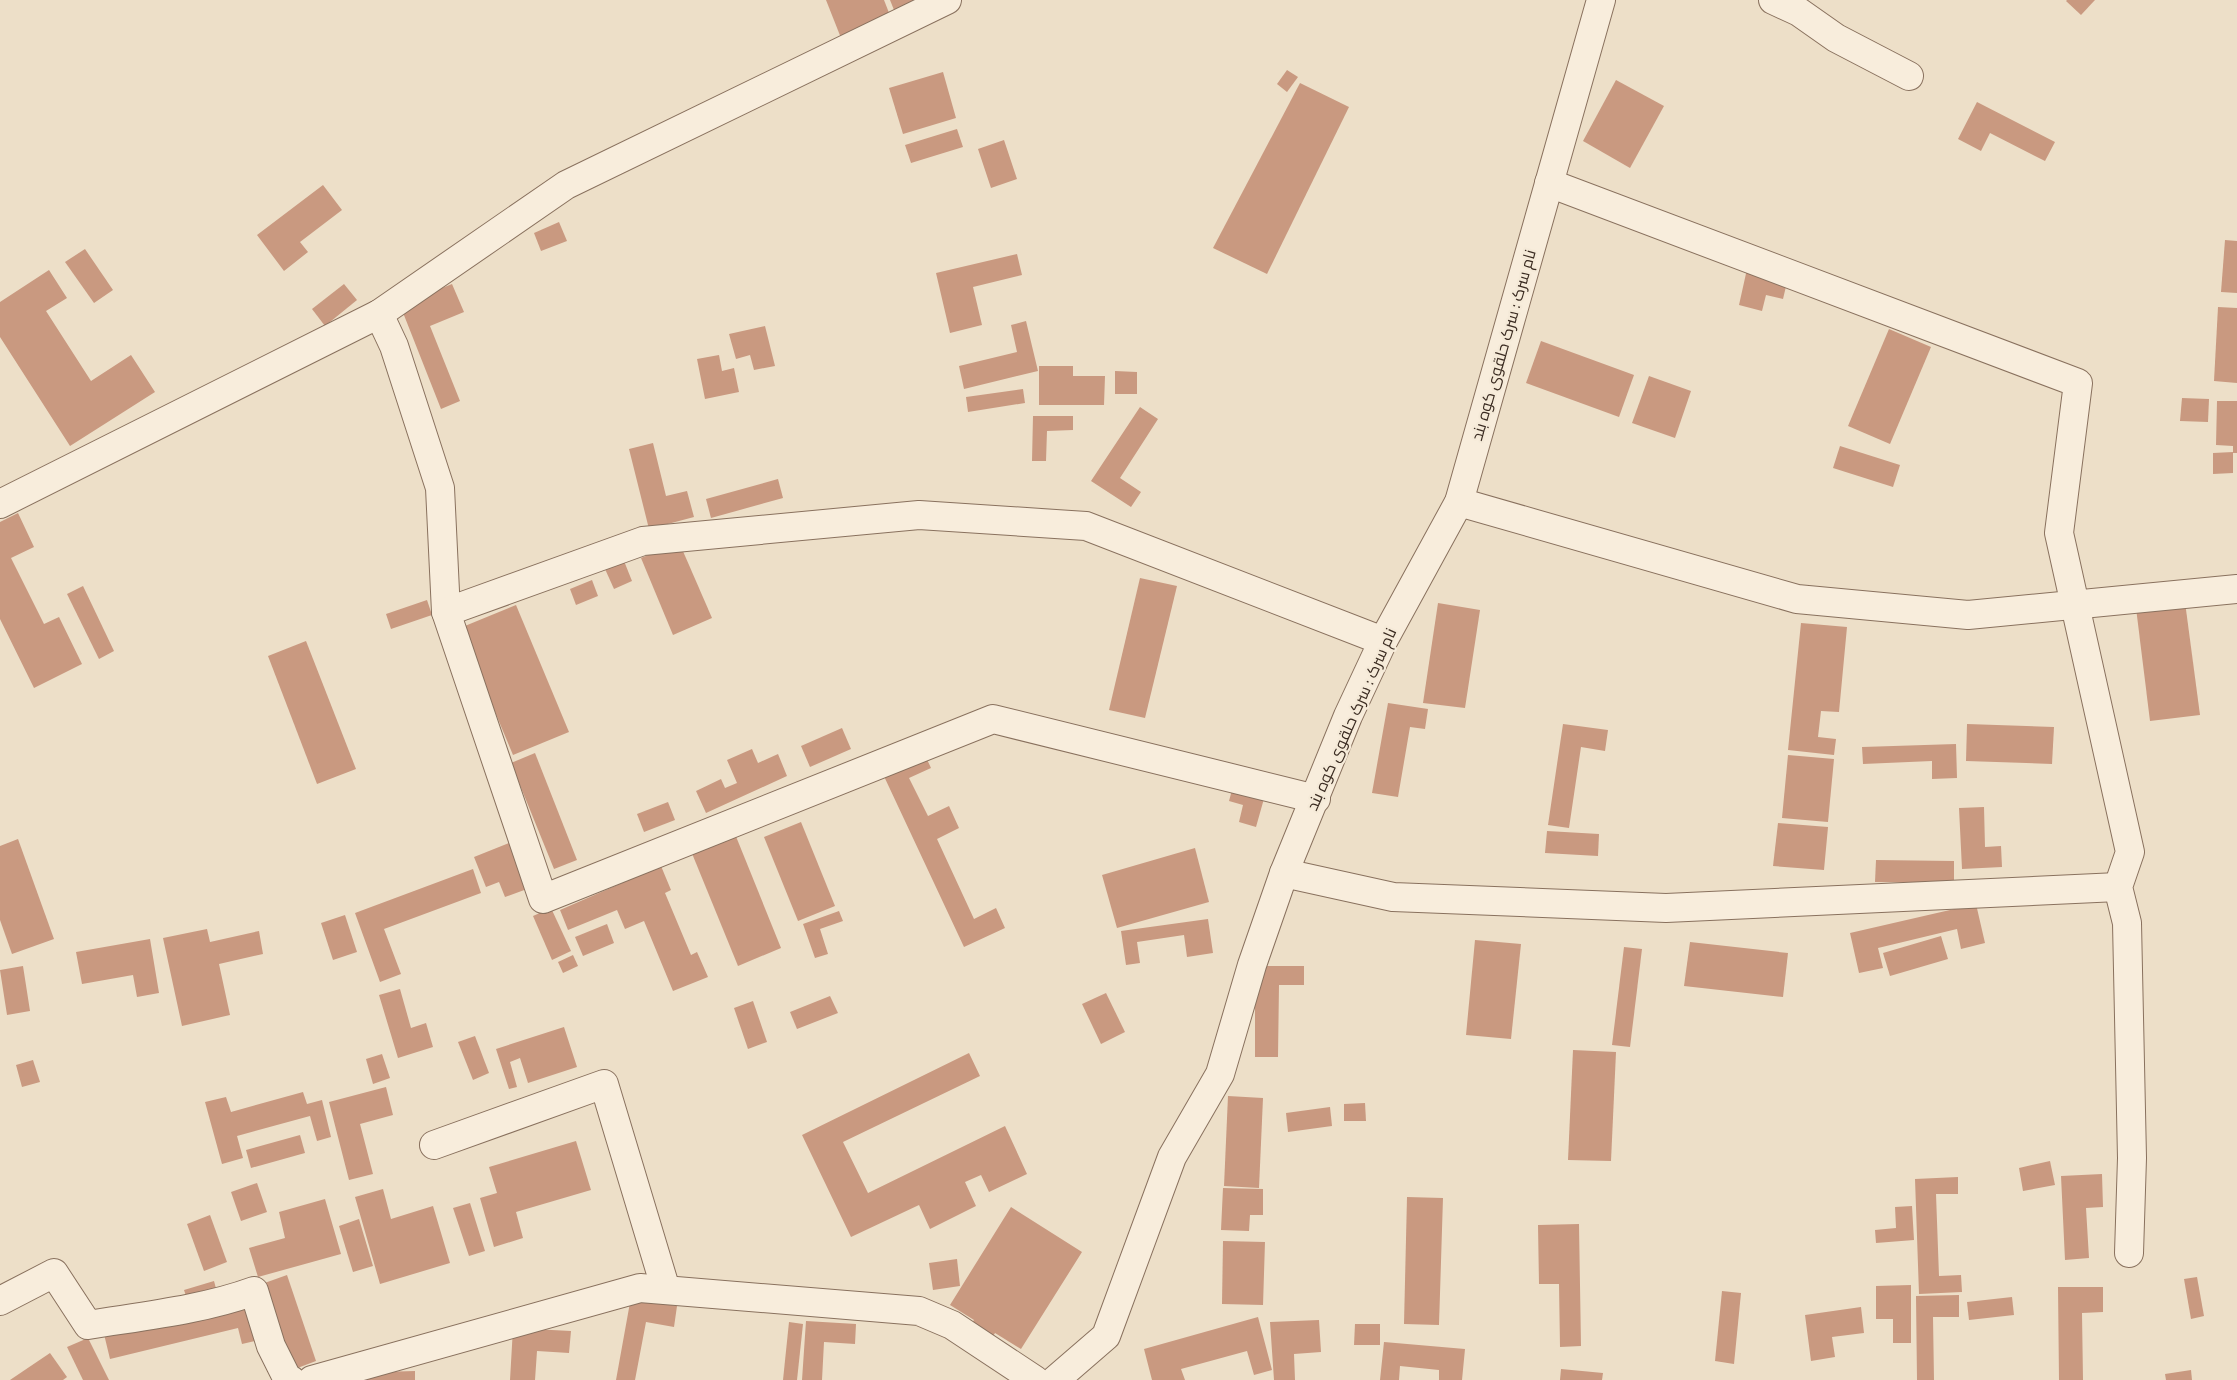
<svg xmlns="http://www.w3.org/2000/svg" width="2237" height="1380" font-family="Georgia,Cairo,serif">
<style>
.building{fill:#c99980}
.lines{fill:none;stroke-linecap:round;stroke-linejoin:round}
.minor-casing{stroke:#89715e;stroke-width:30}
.minor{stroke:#f8eddc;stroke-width:28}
.labels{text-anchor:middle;stroke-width:4.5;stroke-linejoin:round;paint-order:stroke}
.street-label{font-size:16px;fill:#3a2b21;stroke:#f5ead8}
</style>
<rect width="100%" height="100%" fill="#eddfc8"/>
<!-- building -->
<g class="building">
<path d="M826 0H884L891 18 841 38Z"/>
<path d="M890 0H914L917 6 896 15Z"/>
<path d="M2067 0H2095L2081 15 2066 1Z"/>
<path d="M1287 70 1298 77 1287 92 1277 84Z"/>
<path d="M943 72 956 118 903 134 889 88Z"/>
<path d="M1616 80 1664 106 1630 168 1583 141Z"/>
<path d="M1300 83 1349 107 1267 274 1213 248Z"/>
<path d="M1977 102 2055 142 2045 161 1990 133 1981 151 1958 139Z"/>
<path d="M957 129 963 147 911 163 905 145Z"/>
<path d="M1004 140 1017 179 991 188 978 149Z"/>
<path d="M323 185 342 210 300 242 308 252 284 271 257 235Z"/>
<path d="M559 222 567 241 541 251 534 233Z"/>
<path d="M2225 240 2237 241V293L2221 292Z"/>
<path d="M85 249 113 290 94 303 65 262Z"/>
<path d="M1017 254 1022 275 973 287 982 325 950 333 936 273Z"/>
<path d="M1747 269 1788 278 1783 299 1766 295 1762 311 1739 305Z"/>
<path d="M49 270 67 298 46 311 91 381 131 355 155 392 70 446 0 337V302Z"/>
<path d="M344 284 357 300 325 326 312 309Z"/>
<path d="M452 284 464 312 430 326 460 401 441 409 400 305Z"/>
<path d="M2218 307 2237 308V383L2214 381Z"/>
<path d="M1026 321 1038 371 964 389 959 366 1017 352 1011 325Z"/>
<path d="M765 326 775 366 754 370 750 355 736 359 729 334Z"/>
<path d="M1889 329 1931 347 1890 444 1848 426Z"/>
<path d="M1541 341 1634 375 1619 417 1526 383Z"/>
<path d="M719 355 722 371 734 368 739 392 705 399 697 359Z"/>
<path d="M1039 366H1073V376H1105L1104 405H1039Z"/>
<path d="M1115 371 1137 372V394H1115Z"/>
<path d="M1649 376 1691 391 1675 438 1632 423Z"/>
<path d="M1023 389 1025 403 968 412 966 397Z"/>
<path d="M2182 398 2209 399 2208 422 2180 421Z"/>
<path d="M2217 401H2237V453H2233V446L2216 445Z"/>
<path d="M1140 407 1158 419 1120 478 1141 492 1131 507 1091 481Z"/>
<path d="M1033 416H1073V430L1047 431 1046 461H1032Z"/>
<path d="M653 443 666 496 687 491 694 517 649 529 629 449Z"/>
<path d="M1840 446 1900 465 1893 487 1833 468Z"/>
<path d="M2233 452V473L2213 474V453Z"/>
<path d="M778 479 783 498 711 518 706 499Z"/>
<path d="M18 513 34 547 11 558 44 624 59 617 82 664 34 688 0 619V522Z"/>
<path d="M679 542 712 618 673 635 641 558Z"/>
<path d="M624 561 632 581 614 589 605 569Z"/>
<path d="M1140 578 1177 586 1145 718 1109 710Z"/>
<path d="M592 580 598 596 576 605 570 589Z"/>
<path d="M83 586 114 651 99 659 67 594Z"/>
<path d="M427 600 432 615 391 629 386 614Z"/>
<path d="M2185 602 2200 715 2150 721 2136 608Z"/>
<path d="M1438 603 1480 610 1465 708 1423 703Z"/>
<path d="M516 605 569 732 513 755 460 628Z"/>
<path d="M1801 623 1847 627 1839 712 1821 711 1818 737 1836 739 1834 755 1788 750Z"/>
<path d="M306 641 356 769 317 784 268 656Z"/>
<path d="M1388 703 1428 709 1425 729 1410 727 1398 797 1372 793Z"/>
<path d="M1563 724 1608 730 1605 751 1581 747 1569 828 1548 825Z"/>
<path d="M1967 724 2054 727 2052 764 1966 761Z"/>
<path d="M842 728 851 749 810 767 801 746Z"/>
<path d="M1956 744 1957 778 1932 779V761L1863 764 1862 747Z"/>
<path d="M752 749 758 763 778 754 787 776 706 813 696 791 721 779 725 788 737 783 727 760Z"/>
<path d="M535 753 577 860 554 869 511 763Z"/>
<path d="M924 753 931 768 909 778 928 816 949 806 959 828 937 839 974 919 996 908 1005 928 964 947 882 772Z"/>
<path d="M1788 755 1834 759 1828 822 1782 818Z"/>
<path d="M1235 779 1267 788 1256 827 1239 822 1243 805 1229 801Z"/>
<path d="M668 802 675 820 644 832 637 814Z"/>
<path d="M1984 807 1985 847 2001 846 2002 867 1962 869 1959 808Z"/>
<path d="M801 822 835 906 798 921 764 837Z"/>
<path d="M1778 823 1828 827 1824 870 1773 866Z"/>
<path d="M1547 831 1599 834 1598 856 1545 853Z"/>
<path d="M735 834 781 948 738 966 691 851Z"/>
<path d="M18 839 54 939 12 954 0 920V846Z"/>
<path d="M509 843 527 889 505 897 499 882 486 887 474 857Z"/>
<path d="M1195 848 1209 902 1117 928 1102 875Z"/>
<path d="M1876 860 1954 861V883L1875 882Z"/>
<path d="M661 866 671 890 665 893 691 955 697 952 708 977 673 991 644 921 625 929 617 910 568 930 560 910Z"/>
<path d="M473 869 481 893 384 929 401 974 380 982 355 913Z"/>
<path d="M1976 904 1985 943 1961 949 1957 929 1878 948 1883 968 1859 973 1850 933Z"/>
<path d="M551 908 571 951 552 960 533 916Z"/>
<path d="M839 911 843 921 820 929 828 954 815 958 803 924Z"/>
<path d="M345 915 357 952 333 960 321 923Z"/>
<path d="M1208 919 1213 953 1187 957 1184 935 1137 942 1140 963 1126 965 1121 931Z"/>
<path d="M607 924 614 943 583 956 575 937Z"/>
<path d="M207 929 210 942 259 931 263 954 219 964 230 1015 182 1026 163 938Z"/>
<path d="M1941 936 1948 959 1890 976 1883 953Z"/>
<path d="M150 939 159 993 137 997 133 975 82 984 76 952Z"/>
<path d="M1475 940 1521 944 1511 1039 1466 1035Z"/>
<path d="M1690 942 1788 953 1783 997 1684 986Z"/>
<path d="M1624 947 1642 949 1630 1047 1612 1045Z"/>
<path d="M573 955 578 966 563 973 558 962Z"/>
<path d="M23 966 30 1011 7 1015 0 970Z"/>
<path d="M1255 966H1304V985H1279L1278 1057H1255Z"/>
<path d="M400 989 411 1028 426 1023 433 1047 398 1058 379 995Z"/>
<path d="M1106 993 1125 1032 1101 1044 1082 1004Z"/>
<path d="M830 996 838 1013 797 1029 790 1012Z"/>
<path d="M753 1001 767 1042 748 1049 734 1008Z"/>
<path d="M564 1027 577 1067 528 1083 520 1058 510 1062 517 1087 509 1089 496 1049Z"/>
<path d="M475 1036 489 1073 473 1080 458 1042Z"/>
<path d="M1573 1050 1616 1052 1611 1161 1568 1160Z"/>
<path d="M969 1053 980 1076 843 1142 868 1193 1005 1126 1027 1174 989 1192 981 1175 965 1182 976 1206 930 1229 919 1205 851 1237 802 1135Z"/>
<path d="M382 1054 390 1078 373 1084 366 1059Z"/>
<path d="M33 1060 40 1082 22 1087 16 1065Z"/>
<path d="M386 1087 393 1115 360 1124 373 1174 349 1180 329 1102Z"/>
<path d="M303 1092 307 1104 322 1100 331 1137 317 1141 310 1116 237 1136 243 1158 222 1164 205 1102 226 1097 231 1112Z"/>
<path d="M1228 1096 1263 1098 1259 1188 1224 1186Z"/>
<path d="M1365 1103 1366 1121H1344V1104Z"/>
<path d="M1330 1107 1332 1126 1288 1132 1286 1113Z"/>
<path d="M300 1135 305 1153 251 1168 246 1150Z"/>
<path d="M576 1141 591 1190 516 1212 523 1238 494 1247 480 1198 497 1193 489 1167Z"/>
<path d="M2050 1161 2055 1185 2023 1191 2019 1168Z"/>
<path d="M2102 1174 2103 1207 2086 1208 2089 1258 2065 1260 2061 1176Z"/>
<path d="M1958 1177V1194H1936L1939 1276 1961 1275 1962 1292 1919 1294 1915 1179Z"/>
<path d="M257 1183 267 1212 241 1221 231 1192Z"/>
<path d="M1223 1188 1263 1189V1215H1250L1249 1231 1221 1230Z"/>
<path d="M383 1189 391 1219 433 1206 450 1263 380 1284 355 1197Z"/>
<path d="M1407 1197 1443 1198 1439 1325 1404 1324Z"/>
<path d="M325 1199 341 1254 258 1277 249 1248 285 1238 279 1212Z"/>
<path d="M470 1203 485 1251 469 1256 453 1208Z"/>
<path d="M1912 1206 1914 1240 1876 1243 1875 1230 1896 1228 1895 1207Z"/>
<path d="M1011 1207 1082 1252 1021 1349 995 1333 992 1338 971 1324 974 1320 950 1305Z"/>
<path d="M210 1215 227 1262 204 1271 187 1224Z"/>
<path d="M359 1219 373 1266 353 1272 339 1226Z"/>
<path d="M1579 1224 1581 1346 1560 1347 1559 1284H1539L1538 1225Z"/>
<path d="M1223 1241 1265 1242 1263 1305 1222 1304Z"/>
<path d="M957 1259 960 1286 933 1290 929 1263Z"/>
<path d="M287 1275 316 1361 287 1372 259 1285Z"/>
<path d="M2197 1277 2204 1316 2191 1319 2184 1279Z"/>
<path d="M214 1281 218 1296 189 1305 184 1290Z"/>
<path d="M1911 1285V1343H1893V1319H1876V1286Z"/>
<path d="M2058 1287H2103V1312L2082 1313 2083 1380H2059Z"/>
<path d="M1722 1291 1741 1293 1734 1364 1715 1361Z"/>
<path d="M252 1294 263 1339 242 1344 238 1328 110 1359 103 1330Z"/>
<path d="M1959 1295V1317H1933L1934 1380H1917L1916 1296Z"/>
<path d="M631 1297 677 1306 674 1327 646 1322 635 1380H616Z"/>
<path d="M2012 1297 2014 1315 1969 1320 1967 1302Z"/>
<path d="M1861 1307 1864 1333 1832 1337 1835 1357 1811 1361 1805 1315Z"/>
<path d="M1258 1317 1272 1370 1254 1375 1247 1351 1181 1369 1185 1380H1152L1144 1349Z"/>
<path d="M1319 1320 1321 1352 1294 1354 1295 1380H1274L1270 1322Z"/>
<path d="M806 1321 856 1324 855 1344 824 1342 822 1380H802Z"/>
<path d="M789 1322 803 1324 797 1380H783Z"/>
<path d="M1355 1324H1380V1345H1354Z"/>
<path d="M513 1328 571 1331 569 1353 537 1351 535 1380H510Z"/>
<path d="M88 1338 109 1380H83L67 1347Z"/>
<path d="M1384 1342 1465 1349 1462 1380H1439V1370L1400 1366 1399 1380H1380Z"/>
<path d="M50 1353 67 1377 63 1380H10Z"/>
<path d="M1561 1369 1603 1373 1602 1380H1560Z"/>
<path d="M2191 1370 2192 1380H2166L2165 1374Z"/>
<path d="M415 1371V1380H348L347 1373Z"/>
</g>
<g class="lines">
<defs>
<g id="minor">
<path d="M1773 0 1799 12 1836 38 1909 76"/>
<path d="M1549 183 2078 383 2059 533 2130 852 2118 887 2127 923 2132 1158 2129 1253"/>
<path d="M379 314 394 346 440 488 446 612 543 899 993 719 1316 799"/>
<path d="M1459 502 1797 599 1968 615 2237 589"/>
<path d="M0 504 379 314 566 185 947 0"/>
<path d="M446 612 643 541 919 515 1086 526 1383 641"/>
<path d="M1284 873 1393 897 1666 908 2118 887"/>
<path d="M434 1145 604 1084 666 1290"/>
<path d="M0 1301 54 1273 88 1325C143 1316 202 1310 254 1291L271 1346 287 1378 291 1380"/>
<path d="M312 1380 640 1288 919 1311 952 1325 1035 1380"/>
<path d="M1055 1380 1106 1336 1172 1157 1220 1074 1252 965 1284 873 1348 716 1383 641 1459 502 1601 0"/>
</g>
</defs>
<!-- minor casing -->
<use href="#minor" class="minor-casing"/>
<!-- minor -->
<use href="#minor" class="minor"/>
</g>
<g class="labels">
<!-- street labels -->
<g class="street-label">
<text transform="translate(1503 345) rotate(-74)" y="6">نام سرک : سرک حلقوی کوه بند</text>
<text transform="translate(1351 719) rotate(-66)" y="6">نام سرک : سرک حلقوی کوه بند</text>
</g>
</g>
</svg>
